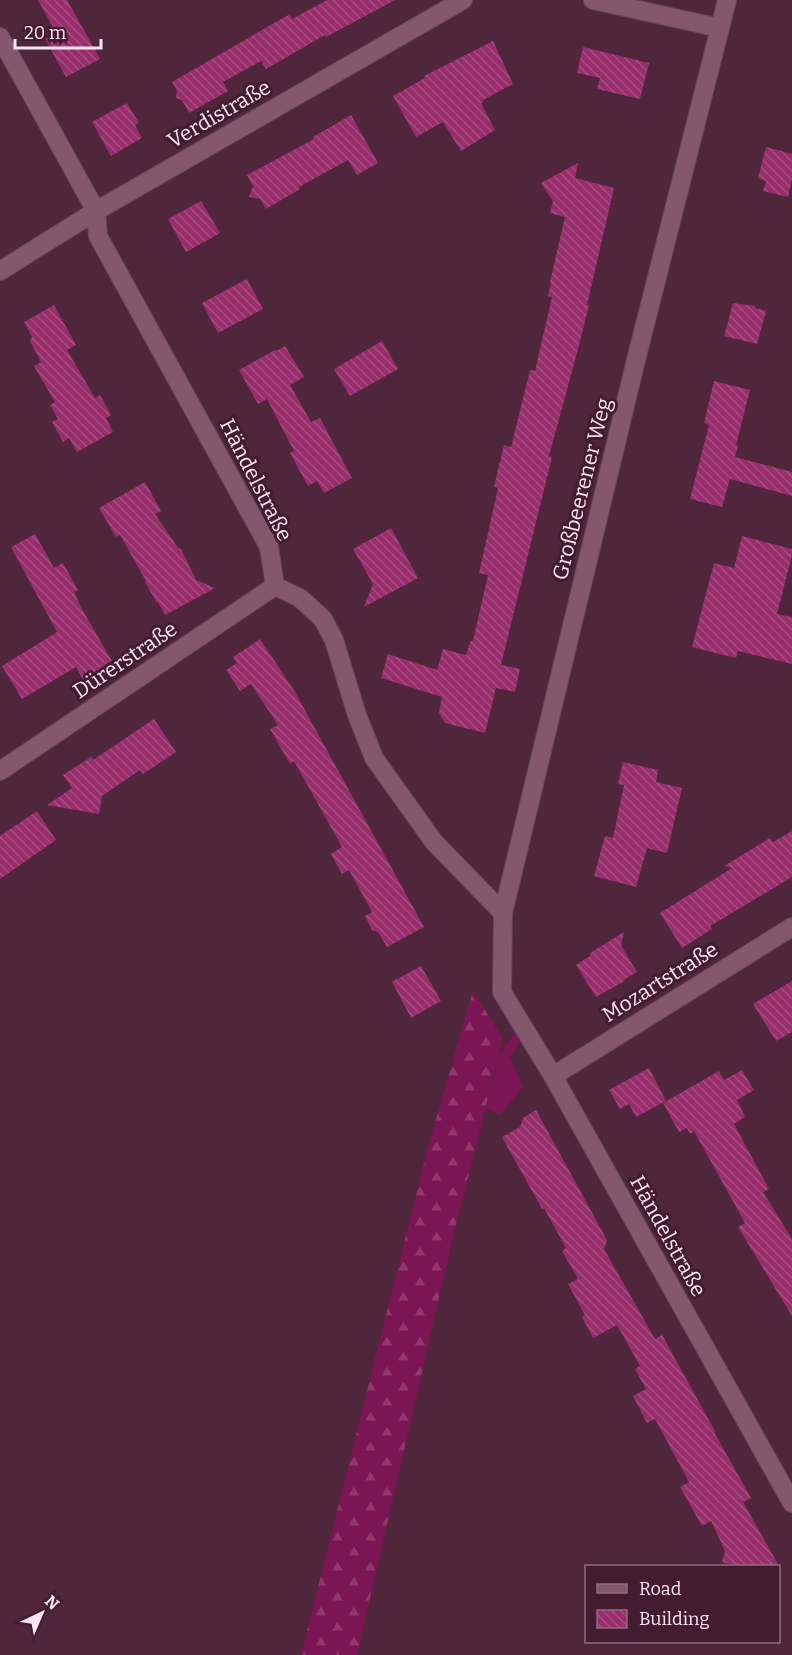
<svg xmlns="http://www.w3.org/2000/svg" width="792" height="1655" font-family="Bitter,serif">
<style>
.forest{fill:url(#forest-firs)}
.park{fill:#7c1554}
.building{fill:url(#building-back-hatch)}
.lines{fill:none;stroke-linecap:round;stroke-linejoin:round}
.minor-casing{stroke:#674558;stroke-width:20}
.minor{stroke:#84576e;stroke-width:18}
.labels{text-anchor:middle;stroke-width:6;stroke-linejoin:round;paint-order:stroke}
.street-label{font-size:21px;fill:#fce6f0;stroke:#441c32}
</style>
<defs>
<pattern id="forest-firs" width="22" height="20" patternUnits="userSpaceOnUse" patternTransform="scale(1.5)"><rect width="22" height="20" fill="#7c1554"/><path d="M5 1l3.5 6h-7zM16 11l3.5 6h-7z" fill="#90376d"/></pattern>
<pattern id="building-back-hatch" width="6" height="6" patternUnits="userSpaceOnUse" patternTransform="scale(1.5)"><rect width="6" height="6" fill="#992e6c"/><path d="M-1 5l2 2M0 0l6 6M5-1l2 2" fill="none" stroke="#a84c81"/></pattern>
</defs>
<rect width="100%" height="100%" fill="#4f263c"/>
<!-- forest -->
<path class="forest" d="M473 991 503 1039 452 1241 357 1655H301L428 1147Z"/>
<!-- park -->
<path class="park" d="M517 1030 522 1038 510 1057 523 1087 500 1115 486 1109 500 1053Z"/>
<!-- building -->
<g class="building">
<path d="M38 0H67L100 59 66 77 45 39 56 33Z"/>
<path d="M327 0H395L326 37 325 35 266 69 261 61 223 82 228 91 189 113 182 100 176 98 177 91 172 82 290 14 292 19Z"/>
<path d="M493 41 513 84 483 100 484 102 481 103 495 130 461 151 443 122 416 137 393 96 425 78 424 76Z"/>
<path d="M583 47 649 63 640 99 597 89 600 78 577 73Z"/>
<path d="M127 103 139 123 135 125 142 138 111 156 92 122Z"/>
<path d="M351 115 378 163 357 175 348 160 299 187 300 189 266 209 260 199 249 197 253 186 247 175 314 139 313 137Z"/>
<path d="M766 147 792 154V180L788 197 763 191 766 181 758 178Z"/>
<path d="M578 163 575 178 614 188 587 305H589L577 353 549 456 552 457 501 665 520 669 515 692 496 688 485 733 445 723 439 713 442 697 381 678 388 654 437 670 443 649 466 655 470 642 473 640 488 575 479 573 498 488 494 486 504 445 511 447 530 370 535 371 552 297 548 296 551 283 550 282 565 217 550 213 553 201 541 183Z"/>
<path d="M201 201 220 233 186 252 168 219Z"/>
<path d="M247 279 263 309 218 333 202 303Z"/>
<path d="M733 303 755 306V308L766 311 757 344 724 336Z"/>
<path d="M54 305 76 345 67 350 95 398 100 395 111 415 106 418 113 432 77 452 69 438 63 442 52 422 58 419 50 405 55 402 34 366 41 362 30 341 32 337 24 322Z"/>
<path d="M382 341 398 369 350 396 334 369Z"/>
<path d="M285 346 304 377 290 385 311 422 320 418 352 478 324 493 317 481 308 486 290 453 294 451 267 399 258 404 239 370 275 350 276 351Z"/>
<path d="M714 381 750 390 736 445 738 446 735 457 792 472V496L730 479 722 507 690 499 709 425 704 423Z"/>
<path d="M145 482 161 511 155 514 178 548 181 549 196 580 215 588 165 615 158 602 157 603 145 582 146 581 120 535 116 537 99 508Z"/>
<path d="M391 528 418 578 364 607 373 584 353 549Z"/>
<path d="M35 534 54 568 63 563 78 590 74 592 82 609 112 661 104 666 107 670 85 683 76 667 22 699 2 666 57 632 11 547Z"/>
<path d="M742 536 792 549V555L777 614 792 617V664L738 651 736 658 692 647 714 563 734 568Z"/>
<path d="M260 639 295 692 424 927 387 947 378 932 372 930 365 916 372 912 349 870 342 874 331 854 342 847 294 761 290 764 270 729 278 725 251 684 240 691 226 670 237 663 233 657Z"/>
<path d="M154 719 176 752 143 774 140 770 102 796 99 814 47 805 72 788 63 775 91 757 93 760Z"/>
<path d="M623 762 658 770 656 782 682 788 667 853 647 848 636 887 594 876 605 836 613 838 624 785 618 784Z"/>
<path d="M37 811 56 840 0 879V836Z"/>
<path d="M792 831V877L710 926 712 929 682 948 660 913 732 868 724 866 770 838 773 842Z"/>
<path d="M624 932 621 945 637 972 625 979 623 982 596 997 576 965 590 956V953Z"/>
<path d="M421 966 441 1001 411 1018 392 982Z"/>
<path d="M792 981V1032L776 1041 753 1004Z"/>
<path d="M649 1068 666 1101 636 1117 629 1104 620 1109 609 1090Z"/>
<path d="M742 1070 754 1090 737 1100 745 1117 734 1124 769 1189 763 1192 792 1239V1316L738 1227 745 1223 694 1131 690 1134 687 1128 679 1132 663 1103 719 1071 724 1080Z"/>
<path d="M536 1110 607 1240 604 1249 655 1339 662 1335 715 1431 714 1432 751 1498 743 1502 779 1566H737L722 1562 725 1551 711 1521 702 1526 680 1487 689 1482 655 1419 647 1423 633 1396 646 1389 635 1369 640 1366 617 1325 593 1338 582 1317 585 1315 568 1284 578 1279 562 1251 566 1248 544 1208 542 1209 502 1137 520 1127 523 1118Z"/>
</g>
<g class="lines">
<defs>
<g id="minor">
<path d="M593 0 720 28"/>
<path d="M727 0 636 360 503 913 502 992 553 1076 792 1503"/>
<path d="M0 37 96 211 98 236 269 547 275 586"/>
<path d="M0 271 96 211 463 0"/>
<path d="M275 586 300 598 323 619 334 640 357 715 374 758 434 842 503 913"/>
<path d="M0 771 275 586"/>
<path d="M553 1076 792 927"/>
</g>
</defs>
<!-- minor casing -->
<use href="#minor" class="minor-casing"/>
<!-- minor -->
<use href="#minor" class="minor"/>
</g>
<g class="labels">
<!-- street labels -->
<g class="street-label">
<text transform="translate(219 114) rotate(-30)" y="7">Verdistraße</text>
<text transform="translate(256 480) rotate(63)" y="7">Händelstraße</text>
<text transform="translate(582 489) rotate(-76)" y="7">Großbeerener Weg</text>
<text transform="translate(125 660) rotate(-34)" y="7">Dürerstraße</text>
<text transform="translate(660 982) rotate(-32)" y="7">Mozartstraße</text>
<text transform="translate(668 1236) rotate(61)" y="7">Händelstraße</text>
</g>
</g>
<!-- legend -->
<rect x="585" y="1565" width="195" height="78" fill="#441c32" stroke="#8e6d7e" stroke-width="1.5"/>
<rect x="597" y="1584" width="30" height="9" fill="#84576e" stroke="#8e6d7e" stroke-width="1.5"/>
<text x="639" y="1595" font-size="18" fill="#fce6f0">Road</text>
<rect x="597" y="1610" width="30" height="18" fill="url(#building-back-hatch)" stroke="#8e6d7e" stroke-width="1.5"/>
<text x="639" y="1625" font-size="18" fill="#fce6f0">Building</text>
<!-- north arrow -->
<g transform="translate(42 1613) rotate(44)" stroke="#441c32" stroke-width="4.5" paint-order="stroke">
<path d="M0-4.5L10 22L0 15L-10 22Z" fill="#fce6f0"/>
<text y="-9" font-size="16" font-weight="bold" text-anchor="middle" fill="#fce6f0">N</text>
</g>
<!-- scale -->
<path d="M15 39v9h86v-9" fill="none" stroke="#fce6f0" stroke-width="3"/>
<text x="24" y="39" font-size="18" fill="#fce6f0" stroke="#441c32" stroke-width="4.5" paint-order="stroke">20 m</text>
</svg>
